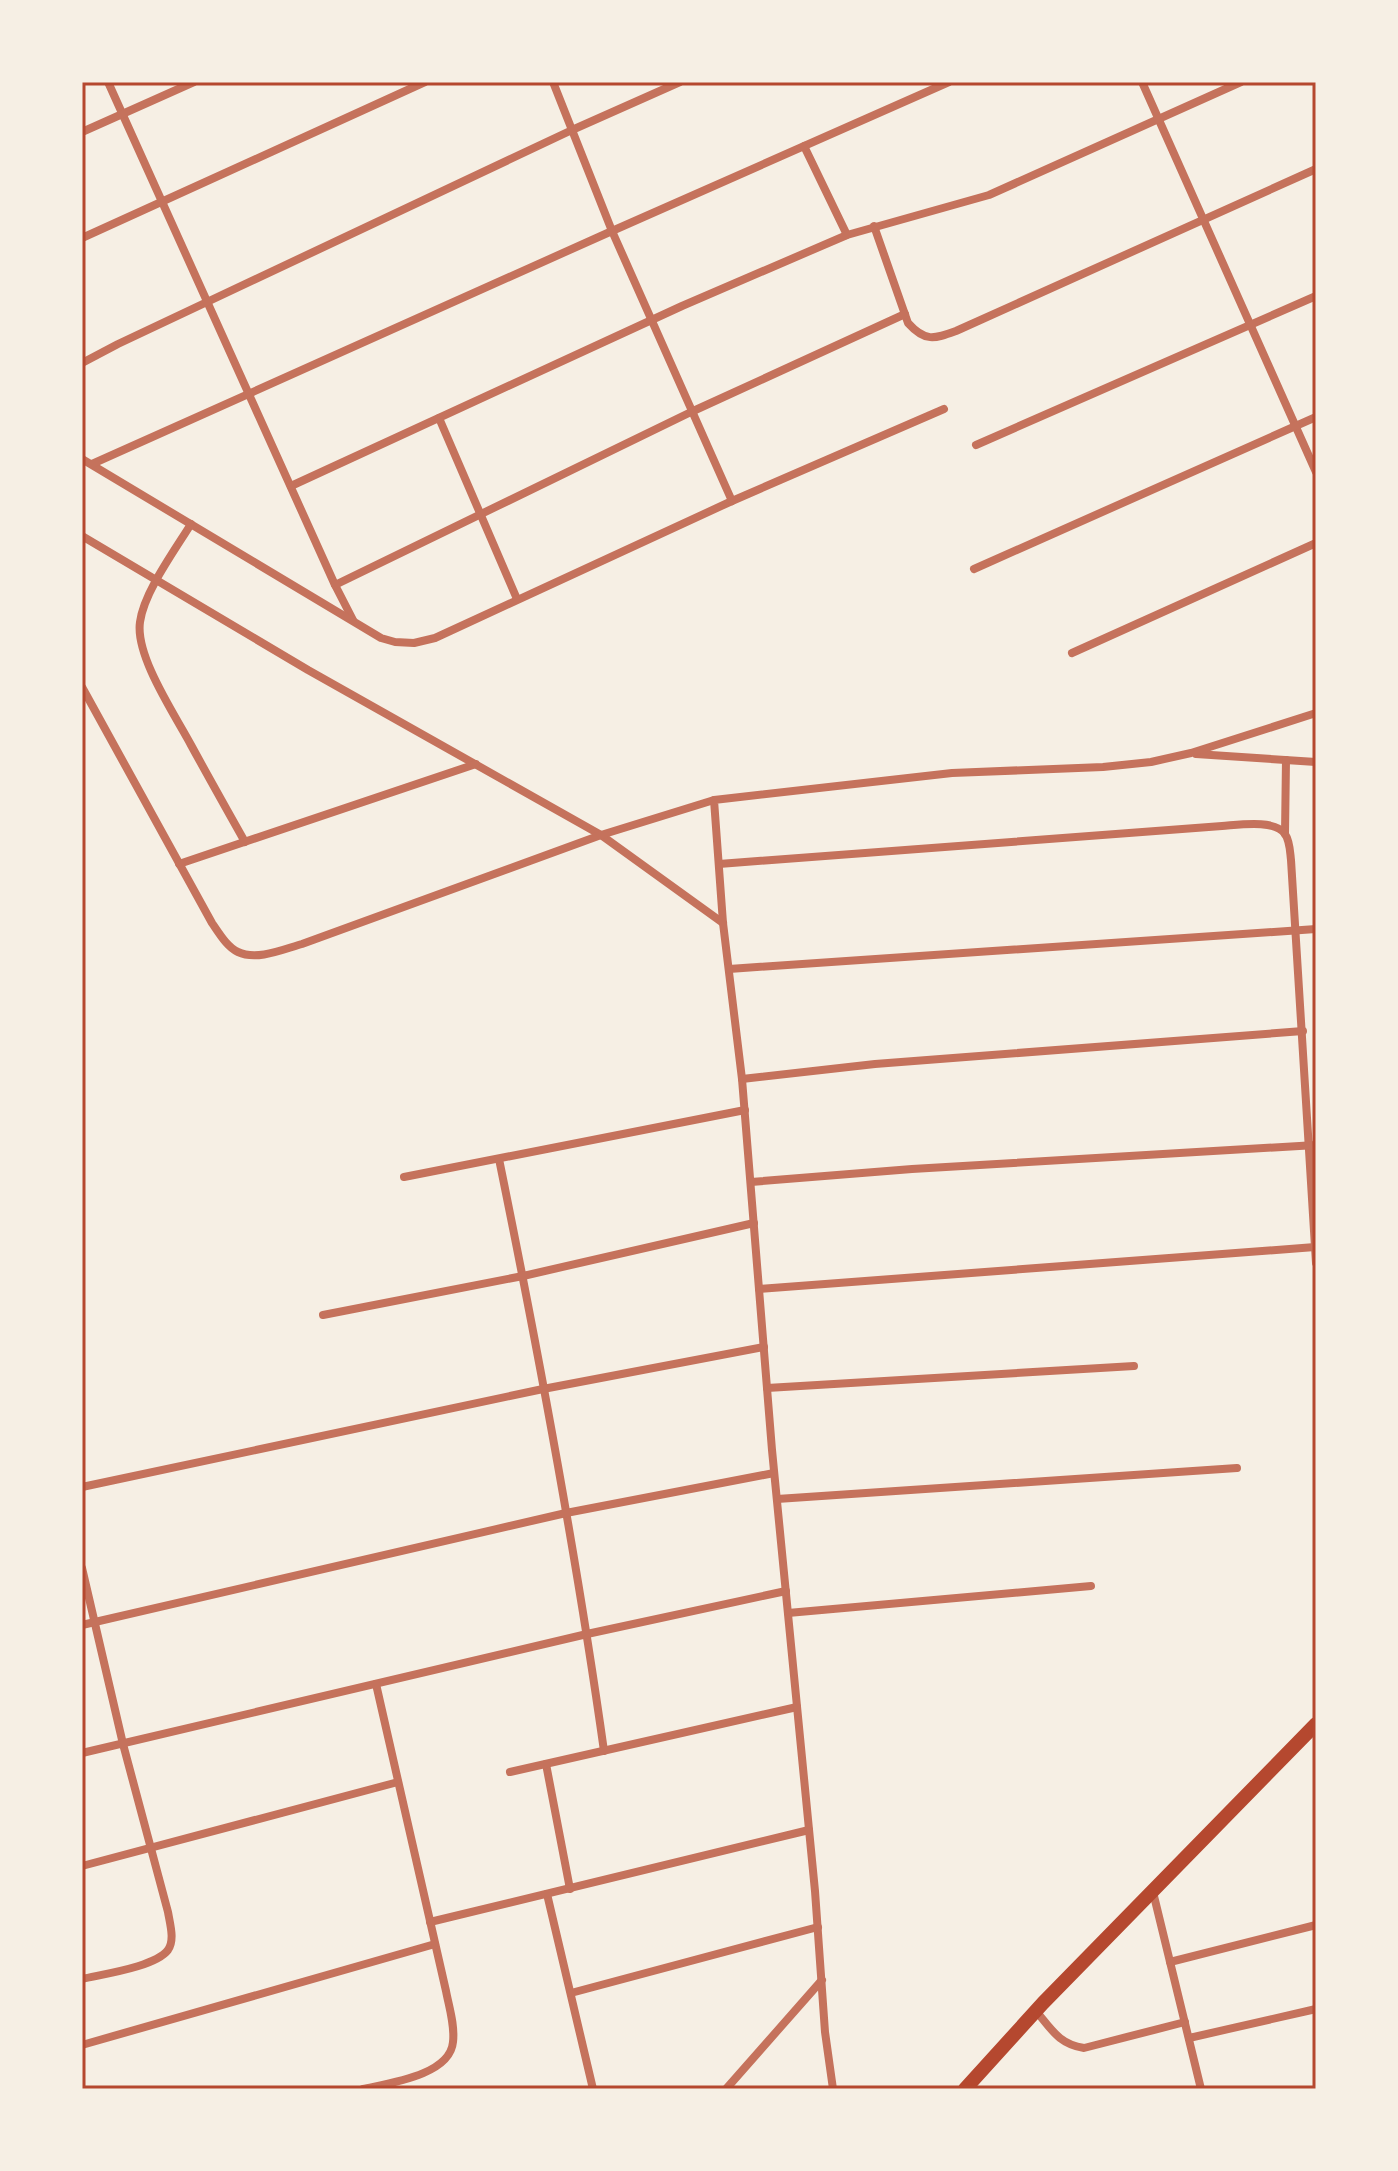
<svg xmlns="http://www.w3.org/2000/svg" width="1398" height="2171" font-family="Literata,serif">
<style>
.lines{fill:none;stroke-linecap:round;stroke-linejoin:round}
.minor{stroke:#c5725c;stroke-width:8}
.secondary{stroke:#b5482f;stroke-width:14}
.neatline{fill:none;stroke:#b5482f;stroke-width:3}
</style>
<rect width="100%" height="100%" fill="#f6efe4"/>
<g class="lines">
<!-- minor -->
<g class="minor">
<path d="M108 82 335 585 353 620"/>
<path d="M553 82 612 231 949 82"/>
<path d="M1142 82 1316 472"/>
<path d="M82 132 194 82"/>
<path d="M804 146 847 235"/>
<path d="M874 226 908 323C925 342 934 339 956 331L1316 169"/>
<path d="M82 238 425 82"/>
<path d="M82 363 118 344 572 130 680 82"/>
<path d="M439 418 517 599"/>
<path d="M976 445 1316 296"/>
<path d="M82 459 381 638 395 642 414 643 435 638 732 501 944 409"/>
<path d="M92 464 612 231 732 501"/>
<path d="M291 486 682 306 847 235 989 195 1241 82"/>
<path d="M191 524C175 550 144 592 140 622 135 656 175 715 191 745 209 778 227 810 245 842"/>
<path d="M82 536 308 670 601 835 723 923"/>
<path d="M974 569 1316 417"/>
<path d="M335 585 691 412 905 314"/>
<path d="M1072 653 1316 543"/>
<path d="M82 687 212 923C219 933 227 947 238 952 257 961 284 949 302 944L601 835 714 800"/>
<path d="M1196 754 1316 762"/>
<path d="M1285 834 1286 760"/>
<path d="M179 864 476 764"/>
<path d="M719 864 1222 826C1238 825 1275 819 1285 834 1290 841 1290 852 1291 860L1316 1263"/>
<path d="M729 969 1316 929"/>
<path d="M742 1079 875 1064 1303 1031"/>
<path d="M499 1159C539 1355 576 1552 604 1751"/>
<path d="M404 1177 745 1110"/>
<path d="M751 1182 912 1169 1316 1145"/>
<path d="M759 1289 1315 1247"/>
<path d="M323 1315 523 1276 754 1223"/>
<path d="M767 1388 1134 1366"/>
<path d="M82 1487 543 1389 764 1347"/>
<path d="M777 1499 1237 1468"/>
<path d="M82 1568 123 1744 168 1912C170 1924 175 1940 168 1950 155 1967 103 1974 82 1979"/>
<path d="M788 1613 1091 1586"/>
<path d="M82 1625 566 1513 774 1473"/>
<path d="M82 1753 587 1634 786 1591"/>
<path d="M546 1764 570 1889"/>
<path d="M510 1772 797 1707"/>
<path d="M82 1866 398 1782"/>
<path d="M1153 1892 1201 2089"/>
<path d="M547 1894 593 2089"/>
<path d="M430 1922 809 1830"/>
<path d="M1170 1962 1316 1925"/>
<path d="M571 1993 818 1927"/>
<path d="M1036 2011C1052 2030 1059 2044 1084 2048L1185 2022"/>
<path d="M1189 2038 1316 2009"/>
<path d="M82 2045 435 1944"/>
<path d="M363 2089C390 2083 450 2075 453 2042 455 2025 449 2007 446 1991L376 1684"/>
<path d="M726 2089 822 1980"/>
<path d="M833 2089 825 2032 815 1891 772 1450 742 1079 723 923 714 800 952 773 1103 767 1151 762 1191 753 1316 713"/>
</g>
<!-- secondary -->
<path class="secondary" d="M965 2089 1043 2003 1316 1724"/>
</g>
<!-- border -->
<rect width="1398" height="2171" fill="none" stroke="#f6efe4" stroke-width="168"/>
<rect x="84" y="84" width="1230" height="2003" class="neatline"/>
</svg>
